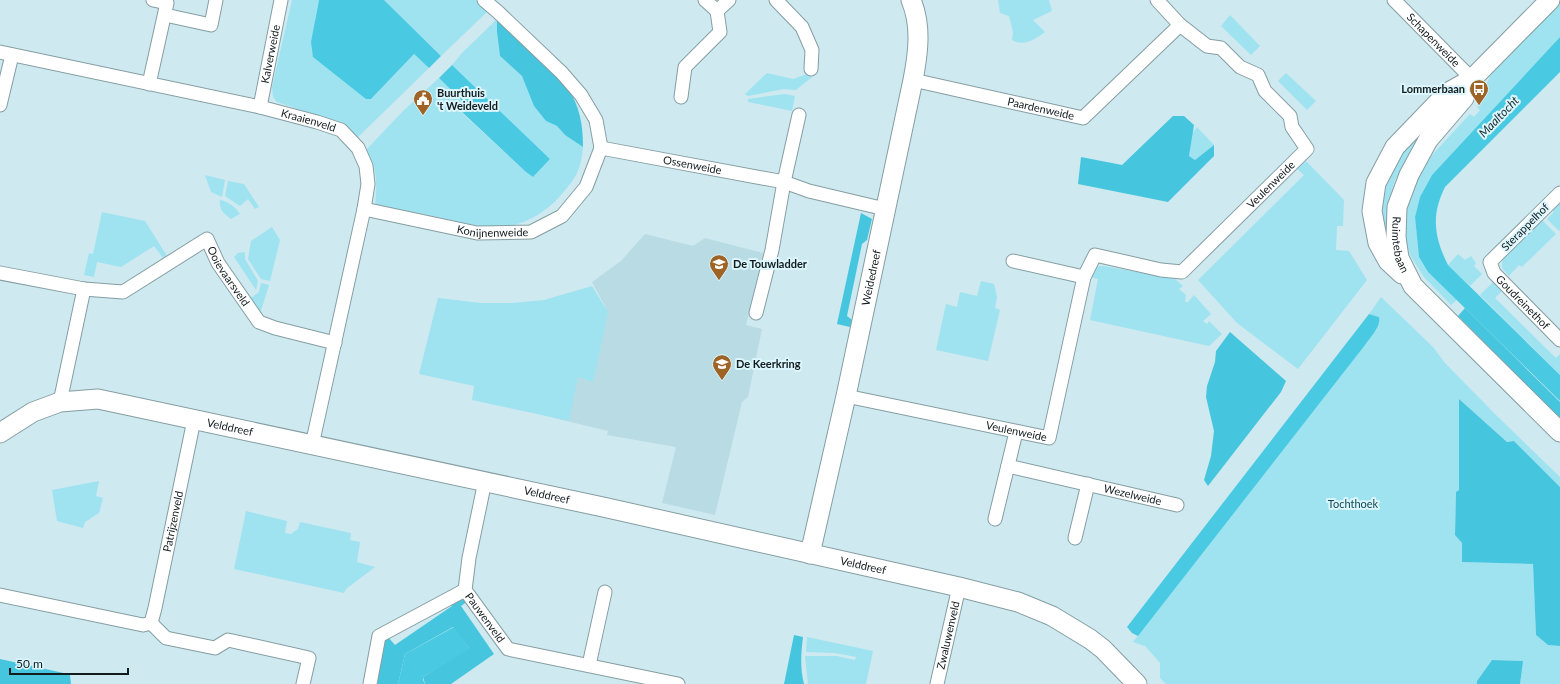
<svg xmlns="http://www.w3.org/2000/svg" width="1560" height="684" font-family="Lato,sans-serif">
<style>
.built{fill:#b9dce4}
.green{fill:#9fe3f1}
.forest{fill:#46c6de}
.water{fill:#4acae2}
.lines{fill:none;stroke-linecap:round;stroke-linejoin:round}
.street-casing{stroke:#859ea3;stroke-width:15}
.secondary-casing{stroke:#859ea3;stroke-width:21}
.street{stroke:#fff;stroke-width:13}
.secondary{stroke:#fff;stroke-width:19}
.labels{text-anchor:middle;stroke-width:4;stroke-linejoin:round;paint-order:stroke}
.street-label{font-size:11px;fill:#121b1e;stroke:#dbf6fc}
.poi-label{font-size:11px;font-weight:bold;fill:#121b1e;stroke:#dbf6fc;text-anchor:start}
.park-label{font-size:11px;fill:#104852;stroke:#dbf6fc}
.water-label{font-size:12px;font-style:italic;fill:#172d32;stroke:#dbf6fc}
</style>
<rect width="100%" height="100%" fill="#cee9ef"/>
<!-- built -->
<path class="built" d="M645 234 693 246 705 238 763 253 746 325 762 329 748 397 742 402 715 515 662 503 676 447 607 435 608 431 554 418 561 387 571 371 591 374 606 308 592 282 621 261Z"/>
<!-- green -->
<g class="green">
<path d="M292 0H319L315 20 371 99 414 54 429 68 356 139 325 118 277 102 273 97 272 87Z"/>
<path d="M384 0H477L488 11 441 56Z"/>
<path d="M998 0H1049L1052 11 1033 20 1045 32C1036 39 1023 47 1012 40L1013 32 1009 16 1000 13Z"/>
<path d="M1558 0H1560V37L1432 175 1420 197 1415 217 1419 257 1428 272 1457 300 1451 305 1424 277 1410 255 1405 238 1404 211 1420 168 1470 114 1474 117 1480 110 1477 107 1482 101 1485 87 1491 74 1536 28Z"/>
<path d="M1230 15 1260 46 1251 55 1221 26Z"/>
<path d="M497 19V32L500 56 522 76 546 121 557 126 565 135 583 147C581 170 576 178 561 195 542 217 515 230 486 227 473 225 460 222 447 219 423 214 399 209 375 206 377 186 378 167 366 150L403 111 439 78 467 107 463 114 526 172 533 177 550 159 452 65 462 53Z"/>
<path d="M767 73 793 79 807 74 812 77 796 90 784 89 748 96 745 94Z"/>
<path d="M1286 73 1316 101 1307 110 1278 81Z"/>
<path d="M784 94 795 96 792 111 748 102V99Z"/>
<path d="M1433 114 1395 180 1388 202 1387 222 1390 246 1379 228 1388 166Z"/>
<path d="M1197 127 1214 145 1195 160 1189 156 1192 134Z"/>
<path d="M1306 161 1344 200 1343 226H1337L1336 250 1349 251 1367 280 1298 369 1237 323 1198 280 1304 175 1297 169Z"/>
<path d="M205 175 225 180 222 197 211 192Z"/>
<path d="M228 181 244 184 259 207 255 209 248 199 240 206 225 196Z"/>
<path d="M220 200C227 201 236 207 240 214L231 219C224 213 219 211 220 200Z"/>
<path d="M1560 200V230L1559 231 1547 219 1554 212 1551 209Z"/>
<path d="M102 212 145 221 167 256 163 258 154 246 121 267 97 262 94 277 84 275 89 253 93 254Z"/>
<path d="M1541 219 1556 234 1522 267 1519 265 1509 276 1502 268V262L1505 253Z"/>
<path d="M272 227 280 240 270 281 261 279 248 259 251 241Z"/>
<path d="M245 252V259L258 281 256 290 234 257 238 253Z"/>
<path d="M1458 254 1465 260 1471 256 1476 263 1474 266 1482 274 1470 286 1448 265Z"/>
<path d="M1098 266H1104L1175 279 1183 286 1179 289 1186 295 1185 302H1188L1194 295 1211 314 1203 321 1207 324 1209 321 1222 334 1209 346 1090 320 1098 279 1089 277 1095 269Z"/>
<path d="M981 281 994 284 997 297 995 308 1000 310 988 361 936 350 946 304 957 307 960 292 977 296Z"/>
<path d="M1494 281 1503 290 1495 298 1556 358 1560 354V375L1480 295Z"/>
<path d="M261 283 269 285 259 317 248 300 259 292Z"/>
<path d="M592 286 608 312 593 382 578 377 569 421 472 400 474 386 419 374 438 298 481 303H512L544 300Z"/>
<path d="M1381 297 1433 347 1445 363 1496 415 1560 477V487L1514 441 1507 442 1459 399V490L1456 493 1455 535 1462 543V562L1533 564 1536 635 1548 645 1560 646V684H1520L1522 661 1492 660 1477 681V684H1166L1160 678V663L1145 646 1133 642 1377 329 1379 317 1369 314Z"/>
<path d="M99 481 96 496 103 498 99 513 85 522 83 528 57 521 52 490Z"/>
<path d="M246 511 287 521 285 533 291 534 298 529 300 522 351 533 350 540 360 542 357 562 375 567 346 589 344 593 234 569Z"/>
<path d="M807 637 873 651 866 684H808L805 656H837L855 660 856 657 835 653 806 652Z"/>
</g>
<!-- forest -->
<g class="forest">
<path d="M497 19 567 87C580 106 583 125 583 147L565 135 557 126 546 121 534 106 522 76 500 56 497 32Z"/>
<path d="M1173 116H1184L1194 125 1189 156 1195 160 1214 145V156L1168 202 1078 184 1081 157 1122 165Z"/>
<path d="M861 213 872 219 867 240 862 244 847 316 852 320 850 327 837 324Z"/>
<path d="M1465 308 1560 402V419L1458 316Z"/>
<path d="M1230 332 1286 381 1281 392 1208 486 1204 480 1211 456 1214 431 1206 397 1207 386 1215 362 1216 351Z"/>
<path d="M1459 399 1507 442 1514 441 1560 487V646L1548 645 1536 635 1533 564 1462 562V543L1455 535 1456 492 1459 490Z"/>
<path d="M464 596 468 601 461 606 494 654 451 684H425L423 677 469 648 453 627 405 654 398 684H376L385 640 388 637 395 645 452 606 447 597Z"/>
<path d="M794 635 803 637C801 653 800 668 804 684H784Z"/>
<path d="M0 659 68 674 70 675 71 684H0Z"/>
<path d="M1492 660 1523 661 1520 684H1477V681Z"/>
</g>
<!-- water -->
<g class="water">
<path d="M319 0H384L441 56 429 68 414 54 371 99H366L313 57 311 42Z"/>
<path d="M1560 37V72L1445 187C1431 215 1434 237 1448 265L1560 375V401L1428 272 1419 257 1415 217 1420 197 1432 175Z"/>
<path d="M452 65 550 159 533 177 526 172 463 113 467 106 439 78Z"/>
<path d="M1369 314 1379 317C1381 327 1371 336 1365 345L1138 636 1132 633 1127 627Z"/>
<path d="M454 627 469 648 468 650 423 677V680L425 684H398L405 654Z"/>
</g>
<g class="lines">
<defs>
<g id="street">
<path d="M705 0 717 11"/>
<path d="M776 0 802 27 812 50 811 69"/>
<path id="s1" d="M1394 0 1472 79"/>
<path d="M165 15 211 25 216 0"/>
<path id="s2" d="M0 52 260 107 317 122 341 130 358 148 366 166 368 184 364 209 312 445"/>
<path id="s3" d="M913 80 1083 118 1180 25"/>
<path d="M149 84 167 3 153 0"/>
<path d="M681 97 685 67 720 32 717 11 729 0"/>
<path d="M0 105 12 55"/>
<path id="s4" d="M260 107 281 0"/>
<path id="s5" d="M601 148 784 182 809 191 885 209"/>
<path id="s6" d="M1560 193 1490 262 1494 273 1560 340"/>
<path id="s7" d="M364 209 477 233 531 232 562 216 586 187 601 148 596 120 581 95 562 73 498 12 484 0"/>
<path d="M1013 261 1084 277"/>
<path id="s8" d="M0 273 84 289 123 292 207 239 218 263 259 322 275 328 335 343"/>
<path d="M756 313 772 250 784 182 799 115"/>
<path id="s9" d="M846 396 1049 438 1084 277 1095 255 1161 270 1182 272 1307 149 1292 127 1290 116 1265 91 1258 75 1240 67 1221 48 1207 46 1180 25 1157 0"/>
<path d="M60 402 84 289"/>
<path id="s10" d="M1008 466 1177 505"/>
<path id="s11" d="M485 481 469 558 465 590 508 649 678 684"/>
<path d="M995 519 1016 432"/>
<path d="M1075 538 1088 484"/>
<path d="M0 595 143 625 151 623"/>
<path id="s12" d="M151 623 155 608 194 420"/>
<path d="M151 623 166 638 215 648 228 640 309 658 303 684"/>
<path d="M589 665 605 592"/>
<path d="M370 684 379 636 465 590"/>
<path id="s13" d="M937 684 959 587"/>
</g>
<g id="secondary">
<path id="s14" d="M1550 0 1472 79 1464 98 1428 140 1409 175 1397 207 1396 237 1399 258 1413 286 1560 432"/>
<path d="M1402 274 1388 261 1378 243 1372 211 1376 183 1395 147 1447 93 1472 79"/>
<path id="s15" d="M0 433 33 412 60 402 98 399 603 507 959 587 1018 602 1052 616 1090 639 1103 649 1137 684"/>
<path id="s16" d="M810 554 846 396 913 80C918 54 922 26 911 0"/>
</g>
</defs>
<!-- street casing -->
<use href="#street" class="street-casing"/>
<!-- secondary casing -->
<use href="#secondary" class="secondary-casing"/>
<!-- street -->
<use href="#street" class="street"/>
<!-- secondary -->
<use href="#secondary" class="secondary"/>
</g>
<!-- icons -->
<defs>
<symbol id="bus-pin" viewBox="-11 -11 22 30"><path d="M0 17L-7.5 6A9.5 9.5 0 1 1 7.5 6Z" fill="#9f6325" stroke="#dbf6fc"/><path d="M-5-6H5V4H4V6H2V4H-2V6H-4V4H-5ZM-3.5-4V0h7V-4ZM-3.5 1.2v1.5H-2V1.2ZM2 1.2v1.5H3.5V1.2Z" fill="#fff"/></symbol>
<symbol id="civic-pin" viewBox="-11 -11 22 30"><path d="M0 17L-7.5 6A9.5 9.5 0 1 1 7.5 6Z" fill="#9f6325" stroke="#dbf6fc"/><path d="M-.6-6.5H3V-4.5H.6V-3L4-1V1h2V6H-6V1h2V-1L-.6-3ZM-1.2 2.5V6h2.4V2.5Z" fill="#fff"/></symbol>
<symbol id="school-pin" viewBox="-11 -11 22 30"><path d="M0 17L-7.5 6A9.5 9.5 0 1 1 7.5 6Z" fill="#9f6325" stroke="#dbf6fc"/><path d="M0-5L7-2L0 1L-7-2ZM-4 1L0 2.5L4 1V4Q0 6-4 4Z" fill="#fff"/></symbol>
</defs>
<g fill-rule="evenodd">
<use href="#bus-pin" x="1468" y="78" width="22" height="30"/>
<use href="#civic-pin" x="412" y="88" width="22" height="30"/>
<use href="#school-pin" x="708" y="253" width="22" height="30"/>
<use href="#school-pin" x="711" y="353" width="22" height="30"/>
</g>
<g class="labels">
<!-- street labels -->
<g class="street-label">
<text dy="4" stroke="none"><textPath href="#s1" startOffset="56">Schapenweide</textPath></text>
<text dy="4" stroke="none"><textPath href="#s4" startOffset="54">Kalverweide</textPath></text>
<text dy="4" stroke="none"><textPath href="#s3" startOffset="131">Paardenweide</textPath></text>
<text dy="4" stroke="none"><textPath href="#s2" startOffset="316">Kraaienveld</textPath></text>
<text dy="4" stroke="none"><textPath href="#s5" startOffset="93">Ossenweide</textPath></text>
<text dy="4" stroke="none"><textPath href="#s9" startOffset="610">Veulenweide</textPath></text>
<text transform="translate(1525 227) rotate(-45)" y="4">Sterappelhof</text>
<text dy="4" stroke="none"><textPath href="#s7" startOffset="131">Konijnenweide</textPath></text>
<text dy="4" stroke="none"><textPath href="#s14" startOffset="299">Ruimtebaan</textPath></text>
<text dy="4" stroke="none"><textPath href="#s8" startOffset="267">Ooievaarsveld</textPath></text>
<text dy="4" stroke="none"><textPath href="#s16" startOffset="283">Weidedreef</textPath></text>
<text dy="4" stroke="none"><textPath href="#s6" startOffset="151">Goudreinethof</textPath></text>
<text dy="4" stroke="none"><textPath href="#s15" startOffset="241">Velddreef</textPath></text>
<text dy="4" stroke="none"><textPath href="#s9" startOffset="174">Veulenweide</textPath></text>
<text dy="4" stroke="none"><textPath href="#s15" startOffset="565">Velddreef</textPath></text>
<text dy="4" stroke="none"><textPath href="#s10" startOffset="128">Wezelweide</textPath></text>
<text dy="4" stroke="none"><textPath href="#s12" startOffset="104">Patrijzenveld</textPath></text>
<text dy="4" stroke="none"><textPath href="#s15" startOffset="889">Velddreef</textPath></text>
<text dy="4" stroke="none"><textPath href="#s11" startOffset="145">Pauwenveld</textPath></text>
<text dy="4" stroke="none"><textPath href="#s13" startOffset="50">Zwaluwenveld</textPath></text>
</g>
<!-- poi labels -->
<g class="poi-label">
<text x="1465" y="93" text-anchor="end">Lommerbaan</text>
<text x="437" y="97">Buurthuis<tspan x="437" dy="13">'t Weideveld</tspan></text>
<text x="733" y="268">De Touwladder</text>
<text x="736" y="368">De Keerkring</text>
</g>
<!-- park labels -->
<g class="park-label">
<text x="1353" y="508">Tochthoek</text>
</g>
<!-- water labels -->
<g class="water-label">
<text transform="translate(1499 117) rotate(-46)" y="4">Maaltocht</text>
</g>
</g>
<!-- scale -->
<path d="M10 668v6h118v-6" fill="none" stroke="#121b1e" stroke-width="2"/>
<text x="16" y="668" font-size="12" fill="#121b1e" stroke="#dbf6fc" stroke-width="3" paint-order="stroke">50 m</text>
</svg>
